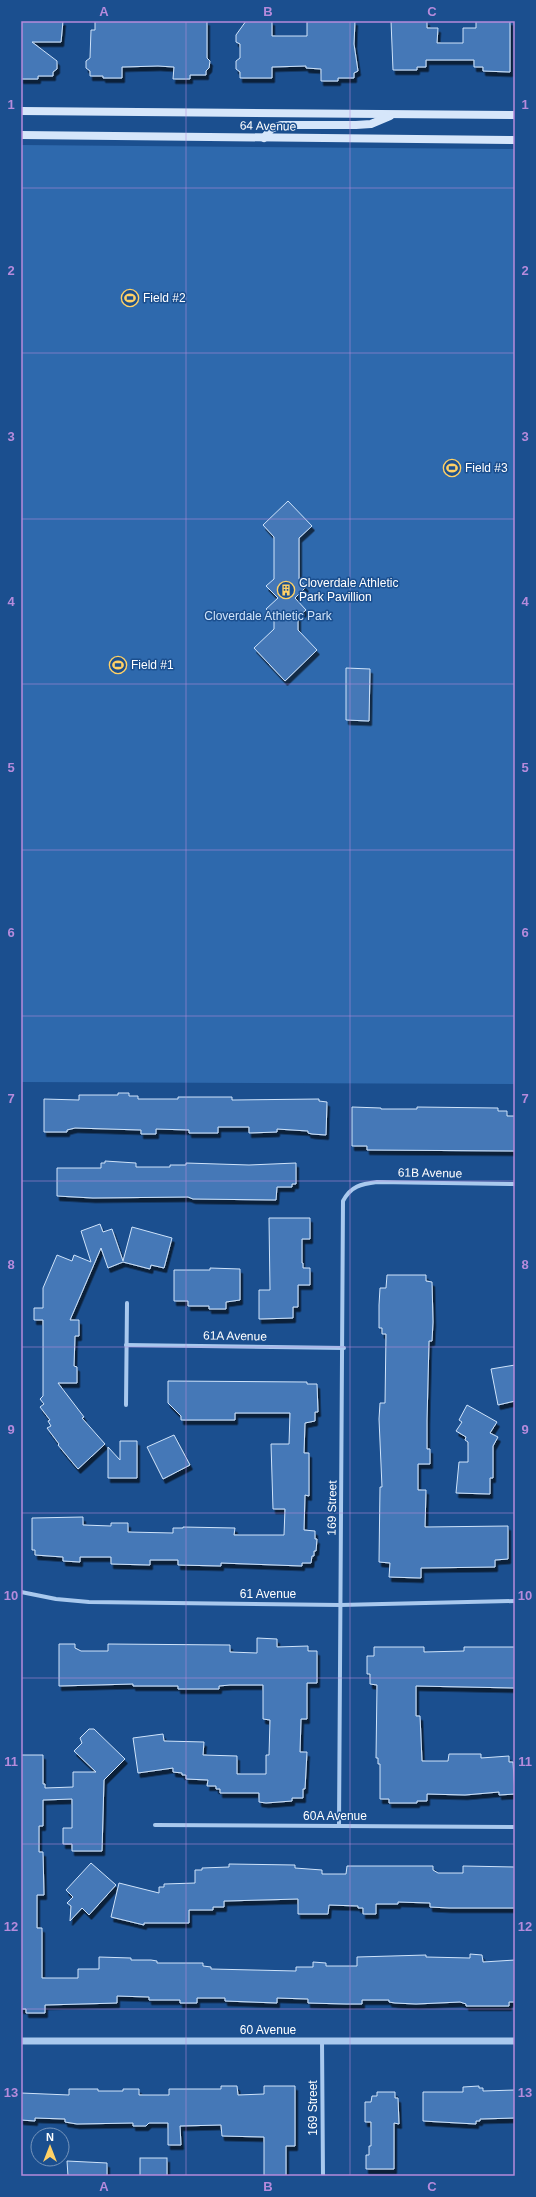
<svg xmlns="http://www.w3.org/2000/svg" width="536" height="2197" font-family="Arial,sans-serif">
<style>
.green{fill:#2e69ad}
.building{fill:#4478b7;stroke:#cfe3fa;filter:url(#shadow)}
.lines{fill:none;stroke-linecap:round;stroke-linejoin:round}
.minor{stroke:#a9c9ee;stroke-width:4}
.tertiary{stroke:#a9c9ee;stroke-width:7}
.secondary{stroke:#d6e6fa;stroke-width:8}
.grid{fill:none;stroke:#b68bdc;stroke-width:1;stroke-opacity:0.55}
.labels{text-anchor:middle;stroke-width:3;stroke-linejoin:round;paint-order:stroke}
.street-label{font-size:12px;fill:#fff;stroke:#1b4f8f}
.poi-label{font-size:12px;fill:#fff;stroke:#1b4f8f;text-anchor:start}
.park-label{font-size:12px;fill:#cfe3fa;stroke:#1b4f8f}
.neatline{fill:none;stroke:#b68bdc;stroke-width:1.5}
.grid-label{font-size:13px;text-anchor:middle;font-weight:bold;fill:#b68bdc}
</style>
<defs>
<filter id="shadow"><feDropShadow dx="2.5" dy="4.5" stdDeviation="0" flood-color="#0009"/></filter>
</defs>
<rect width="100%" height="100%" fill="#1b4f8f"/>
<!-- green -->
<path class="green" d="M21 145 515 149V1084L21 1082Z"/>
<!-- building -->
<g class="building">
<path d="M21 21H63L61 42H32L57 61V69L53 72V76H38V79H21Z"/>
<path d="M95 21H207V58L210 61 209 68 206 71V75H190V79H173L174 67 158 66 122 67V78H103V76H90V71L86 68V61L90 58 91 30H95Z"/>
<path d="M246 21H272V36H307V21H355L354 44 358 71 354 73V78H338V81H321V69L306 68V66L272 67V78H240V72L236 69V61L240 58V44L236 42V35Z"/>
<path d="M391 21H427V28H438L437 43H463V28H476V21H510V72L483 71V67H474V60H426V67H417V70H393Z"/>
<path d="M288 501 312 526 299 538V579L306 587 295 598 306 610 298 617V630L317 650 285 681 254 648 274 629V617L266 609 278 598 266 586 274 579V537L263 525Z"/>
<path d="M346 668 370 669 369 721 346 720Z"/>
<path d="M118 1093H129V1096H138V1099H178V1097H232V1100L319 1099V1101L327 1102 326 1135 312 1134 308 1133V1131L277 1129V1132L249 1133V1127H218V1133H189V1130L156 1129V1134H141V1130L75 1128 67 1130V1132H44V1099L79 1100V1095H118Z"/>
<path d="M352 1107 381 1108V1109H417V1107L498 1108V1111H507V1116H515V1151L367 1150V1146H352Z"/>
<path d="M105 1161 136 1163V1167H170V1165H186V1163L249 1165 296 1163V1184H292V1187H277L276 1200 193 1199 188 1197 93 1198 57 1196V1168H101V1163H105Z"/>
<path d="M269 1218H310V1239H302V1263H303V1268H310V1285H298V1307H293V1318L259 1319V1290H270Z"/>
<path d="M100 1224 103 1232 112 1229 123 1261 132 1227 172 1238 164 1268 151 1265 150 1269 123 1262 108 1268 101 1248 70 1320H79V1336H75L74 1366 77 1367V1383H58L84 1417 82 1418 105 1444 78 1469 58 1445 59 1444 47 1428 51 1426 48 1421 50 1420 40 1407 44 1404 40 1399 43 1396V1320H34V1308H43V1288L57 1255 72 1261 74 1255 91 1262 81 1231Z"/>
<path d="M210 1268 240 1269V1300L226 1302V1309H209V1306H188V1301H174V1270H210Z"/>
<path d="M387 1275H426V1281L432 1282 433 1322 432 1341H429L427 1420V1449H430V1464H418V1490H426L425 1527 508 1526V1559L495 1560V1567L421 1568V1578L389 1577 390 1563 379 1562 380 1487H382L379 1419 380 1403H385L386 1334H382V1328H379V1305L380 1288H386Z"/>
<path d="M515 1365V1401L498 1405 491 1369Z"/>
<path d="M168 1381 307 1382V1384H317L318 1412H315V1421L305 1423 304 1453H309V1496L305 1495 304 1530 315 1531V1539H317L316 1551H314V1556H312L311 1563H302V1566L221 1563V1566L178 1565V1560H150V1565L111 1564V1557H80V1562L63 1561V1557L35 1555V1550H32V1518L83 1517V1525L111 1526V1523H128V1532L173 1533V1528H183V1527L235 1528 234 1535H284L285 1509H273L271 1444H289L290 1413H235V1420H181V1416L168 1403Z"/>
<path d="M467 1405 497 1422 490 1433 498 1437 493 1446V1478H490V1494L456 1493 459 1462H468V1442L465 1440 466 1437 456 1431 462 1422 459 1420Z"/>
<path d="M174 1435 190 1465 163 1479 147 1447Z"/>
<path d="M120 1441H137V1478H108V1447L120 1460Z"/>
<path d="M257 1638 277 1639V1647L308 1646V1651H317V1683H307V1719H301L300 1752H307L305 1789H303V1798H292V1801L266 1803 259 1802V1793H220V1789H216V1786H207L208 1780 186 1779V1775H182V1773L173 1772V1768L138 1773 133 1738 163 1734 164 1741 204 1742 203 1755 237 1756V1774H266V1755H269L270 1720 263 1719V1685H230L219 1686V1689H178V1686H133V1684L59 1686V1644H75V1648L81 1651H108V1644L230 1645V1652L257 1653Z"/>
<path d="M374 1647H424V1652L464 1651V1647H515V1688L416 1686V1716H420L422 1761H448L449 1754H481V1758L509 1756V1762H513L515 1794 499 1795V1792L465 1795 427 1794V1801H417V1803H389V1799H380V1764H378V1758H376L377 1685 370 1684V1674H367V1656H374Z"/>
<path d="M89 1729H94L125 1759 104 1780 102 1851H72V1844H63V1828H72V1799L43 1800V1826H39V1852H43L44 1895H37V1928H42V1978H78V1969H99V1957L131 1958V1960H151L157 1961V1963H203V1966L211 1967V1969L296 1971V1967H313V1962L326 1963V1966H357V1957L426 1955V1957L470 1958V1954L482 1955 483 1962 515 1960V2002H509V2006H466V2004L460 2002 416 2004 395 2003 389 2002V2000H362V2004H346L308 2003V1999L277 1998V2003L225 2001V1998H197V2003H180V2000H149V1997L117 1996V2003L45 2005V2013H26V2009H21V1755H43V1784H45V1788L73 1787V1772H96L74 1751 82 1743 80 1738Z"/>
<path d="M91 1863 116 1885 89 1915 82 1908 70 1921 71 1906 67 1903 73 1897 66 1890Z"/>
<path d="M229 1864 295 1865V1868L322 1870V1874H346L347 1866H433V1870L438 1873H463V1866L515 1867V1908H449L430 1907V1903L398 1902V1904H376V1914H363V1908H358V1906L329 1905 328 1914H298V1899L226 1901H224V1907H213V1910H189V1923H144V1925L111 1917 119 1883 159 1893V1887H164V1884L195 1883V1870H202V1868L229 1867Z"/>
<path d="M221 2086H237L238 2095 264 2094V2086H295V2146H286V2176H264V2137L222 2136 221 2125 180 2126 181 2145H168V2123H149L146 2126H133V2123L77 2124 65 2122V2119L35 2118V2121L21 2120V2093L69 2095V2089H98V2091H123V2089H139V2095H169V2089H221Z"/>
<path d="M479 2086V2088H483V2091L515 2090V2118L480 2119V2121H476V2124L423 2121V2092H463V2087Z"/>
<path d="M377 2092H395V2098H398L399 2124 394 2123V2169H366V2155H369V2146H371V2122H365V2102H371L372 2096H377Z"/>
<rect x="140" y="2158" width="27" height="18"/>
<path d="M67 2161 107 2163V2176H68Z"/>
</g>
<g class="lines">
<!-- minor -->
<g class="minor">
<path d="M126 1345 344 1348"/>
<path d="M126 1405 127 1303"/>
<path d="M21 1592 56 1599 89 1602 340 1605 515 1601"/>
<path d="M155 1825 515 1827"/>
<path d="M339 1826 343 1201C351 1186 361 1184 377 1182L515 1184"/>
<path d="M322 2041 323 2176"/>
</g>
<!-- tertiary -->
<path class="tertiary" d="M21 2041H515"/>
<!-- secondary -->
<g class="secondary">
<path d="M21 111 515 115"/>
<path d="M21 135 515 140"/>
<path d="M264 138 271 129 281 125H356L371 124 390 116"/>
</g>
</g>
<!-- grid -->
<path class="grid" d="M186 21V2176M350 21V2176M21 188H515M21 353H515M21 519H515M21 684H515M21 850H515M21 1016H515M21 1181H515M21 1347H515M21 1513H515M21 1678H515M21 1844H515M21 2009H515"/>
<!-- icons -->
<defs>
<symbol id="stadium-ring" viewBox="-11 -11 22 22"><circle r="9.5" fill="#1b4f8f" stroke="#ffd166" stroke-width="1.5"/><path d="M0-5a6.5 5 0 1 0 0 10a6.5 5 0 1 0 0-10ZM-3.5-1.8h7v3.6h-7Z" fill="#ffd166"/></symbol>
<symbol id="building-ring" viewBox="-11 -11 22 22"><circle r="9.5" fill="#1b4f8f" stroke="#ffd166" stroke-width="1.5"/><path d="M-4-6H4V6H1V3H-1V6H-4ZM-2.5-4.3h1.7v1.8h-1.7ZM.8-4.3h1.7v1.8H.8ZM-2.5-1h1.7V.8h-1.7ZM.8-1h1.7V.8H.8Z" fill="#ffd166"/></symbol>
</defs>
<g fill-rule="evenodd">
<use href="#stadium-ring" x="120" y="288" width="20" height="20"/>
<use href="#stadium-ring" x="442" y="458" width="20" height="20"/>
<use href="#building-ring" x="276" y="580" width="20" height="20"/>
<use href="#stadium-ring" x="108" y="655" width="20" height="20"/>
</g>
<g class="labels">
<!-- street labels -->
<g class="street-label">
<text transform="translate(268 126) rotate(1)" y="4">64 Avenue</text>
<text transform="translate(430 1173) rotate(1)" y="4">61B Avenue</text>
<text transform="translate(235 1336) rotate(1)" y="4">61A Avenue</text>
<text transform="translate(332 1508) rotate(-89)" y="4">169 Street</text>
<text x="268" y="1598">61 Avenue</text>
<text x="335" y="1820">60A Avenue</text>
<text x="268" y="2034">60 Avenue</text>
<text transform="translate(313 2108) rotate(-90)" y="4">169 Street</text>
</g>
<!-- poi labels -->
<g class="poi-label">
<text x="143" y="302">Field #2</text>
<text x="465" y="472">Field #3</text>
<text x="299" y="587">Cloverdale Athletic<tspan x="299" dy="14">Park Pavillion</tspan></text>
<text x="131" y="669">Field #1</text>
</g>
<!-- park labels -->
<g class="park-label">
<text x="268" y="620">Cloverdale Athletic Park</text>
</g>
</g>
<!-- border -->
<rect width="536" height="2197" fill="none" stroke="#1b4f8f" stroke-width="44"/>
<!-- north arrow -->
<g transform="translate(50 2147)"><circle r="19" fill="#1b4f8f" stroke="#7695bc"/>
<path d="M0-3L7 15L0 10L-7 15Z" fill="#ffd166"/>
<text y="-6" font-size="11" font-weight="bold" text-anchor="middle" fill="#ffffff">N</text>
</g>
<rect x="22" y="22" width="492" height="2153" class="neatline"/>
<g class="grid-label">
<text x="104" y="16">A</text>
<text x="268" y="16">B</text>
<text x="432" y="16">C</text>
<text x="11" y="109">1</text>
<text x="525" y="109">1</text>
<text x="11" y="275">2</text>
<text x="525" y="275">2</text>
<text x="11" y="441">3</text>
<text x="525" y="441">3</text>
<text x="11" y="606">4</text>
<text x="525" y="606">4</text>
<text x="11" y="772">5</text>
<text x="525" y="772">5</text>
<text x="11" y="937">6</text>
<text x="525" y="937">6</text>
<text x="11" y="1103">7</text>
<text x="525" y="1103">7</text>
<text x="11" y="1269">8</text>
<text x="525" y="1269">8</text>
<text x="11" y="1434">9</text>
<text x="525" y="1434">9</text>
<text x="11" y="1600">10</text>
<text x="525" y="1600">10</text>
<text x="11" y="1766">11</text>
<text x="525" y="1766">11</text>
<text x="11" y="1931">12</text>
<text x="525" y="1931">12</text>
<text x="11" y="2097">13</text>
<text x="525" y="2097">13</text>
<text x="104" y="2191">A</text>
<text x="268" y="2191">B</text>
<text x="432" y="2191">C</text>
</g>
</svg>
